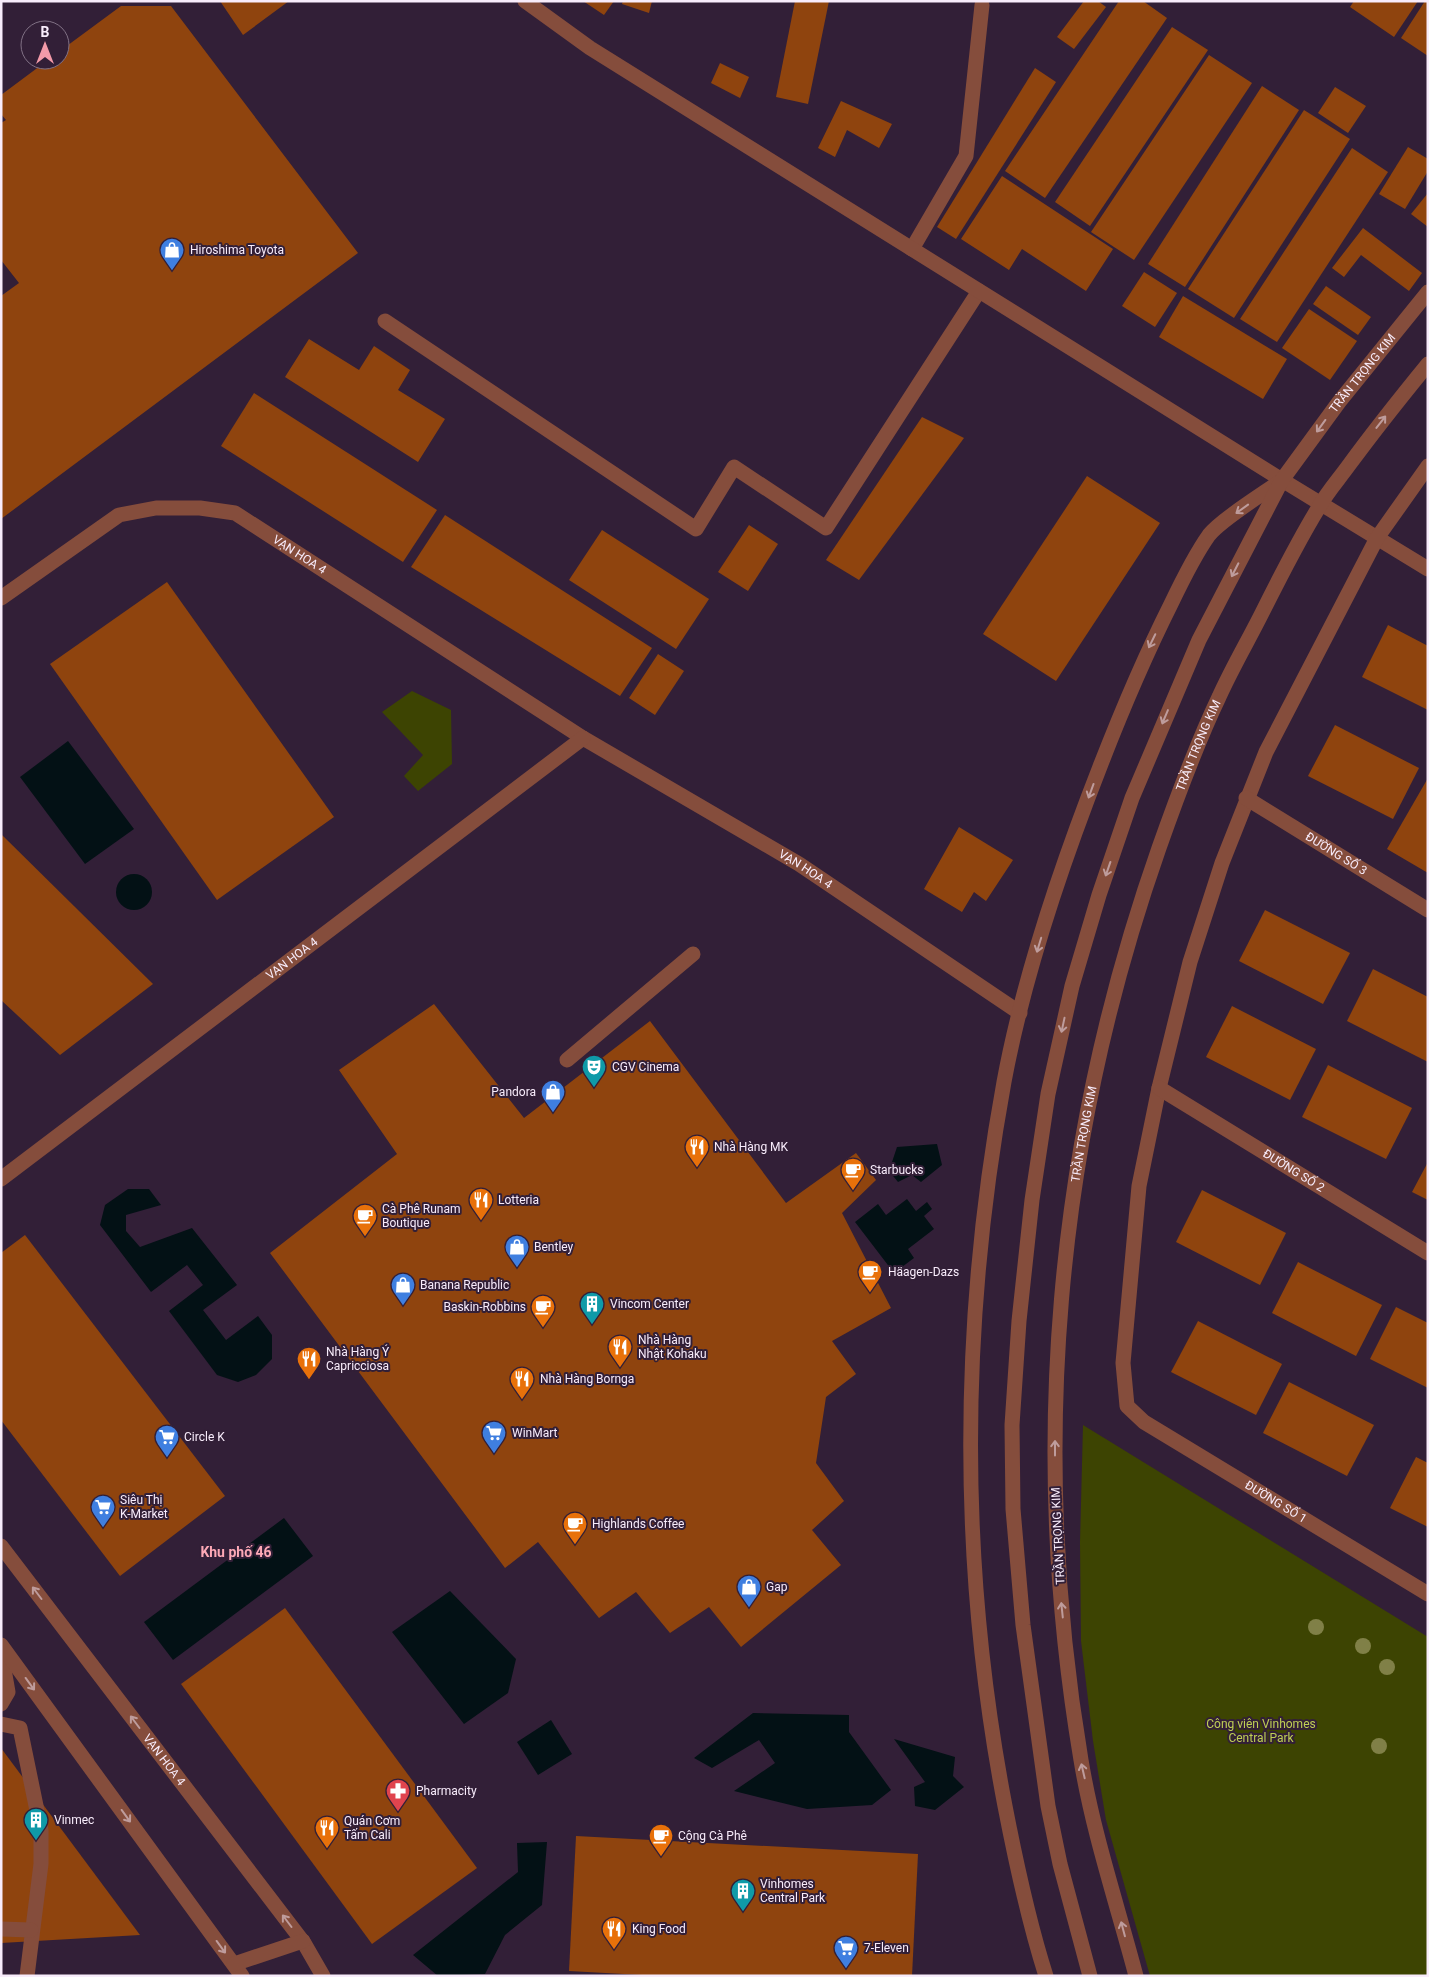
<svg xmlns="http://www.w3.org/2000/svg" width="1429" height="1977" font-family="Roboto,sans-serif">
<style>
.green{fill:#3d4402}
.water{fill:#031115}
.building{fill:#8f440e}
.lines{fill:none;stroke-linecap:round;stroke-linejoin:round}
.lane{stroke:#854d3c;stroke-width:15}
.street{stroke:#854d3c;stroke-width:15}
.tree{fill:#808047}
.oneway{stroke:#be9c9c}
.labels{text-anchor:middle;stroke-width:4;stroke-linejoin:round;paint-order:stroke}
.poi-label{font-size:12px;fill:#f8ecfb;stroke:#321f37;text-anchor:start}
.street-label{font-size:12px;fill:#f8ecfb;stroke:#321f37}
.park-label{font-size:12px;fill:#bfcf54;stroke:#321f37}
.neighbourhood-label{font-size:14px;font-weight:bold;fill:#fda9b6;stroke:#321f37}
</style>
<rect width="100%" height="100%" fill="#321f37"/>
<!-- green -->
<g class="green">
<path d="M412 691 451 710 452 764 418 791 404 776 423 755 382 712Z"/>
<path d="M1083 1425 1428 1637V1976H1150L1106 1820 1093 1741 1081 1641 1080 1542Z"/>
</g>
<!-- water -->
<g class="water">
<path d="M68 741 134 829 85 864 20 777Z"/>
<circle cx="134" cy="892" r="18"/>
<path d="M937 1144 942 1165 921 1182 912 1175 898 1182 889 1171 897 1147Z"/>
<path d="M128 1189H149L161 1205 126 1215V1231L140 1247 192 1228 237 1285 203 1310 226 1340 258 1316 272 1335V1359L256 1375 238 1382 217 1375 169 1311 203 1285 187 1265 151 1292 100 1225 105 1205Z"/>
<path d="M907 1199 916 1211 927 1202 932 1209 924 1216 934 1229 908 1249 914 1258 894 1273 855 1222 878 1204 886 1215Z"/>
<path d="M284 1518 313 1556 173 1660 144 1622Z"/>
<path d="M450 1591 516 1659 508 1693 464 1724 392 1632Z"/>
<path d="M753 1713 849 1715V1732L891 1790 872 1805 807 1809 734 1791 775 1763 759 1740 712 1768 694 1758Z"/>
<path d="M551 1720 572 1754 538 1775 517 1742Z"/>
<path d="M894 1739 955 1757 953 1776 964 1787 935 1810 915 1806 914 1787 925 1782Z"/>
<path d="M547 1842 542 1905 505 1935 485 1974 438 1976 413 1955 518 1872 517 1843Z"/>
</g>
<!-- building -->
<g class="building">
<path d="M220 1H289L243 35Z"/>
<path d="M583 1H614L604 15Z"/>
<path d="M623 1H652L649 13 622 4Z"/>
<path d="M795 1H829L808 104 776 97Z"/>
<path d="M1084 1H1098L1106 7 1074 49 1057 37Z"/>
<path d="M1119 1H1143L1167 18 1045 198 1005 171Z"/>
<path d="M1354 1H1418L1394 37 1350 7Z"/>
<path d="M1425 1H1428V56L1401 38Z"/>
<path d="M121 6H171L358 253 1 519V296L19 283 1 260V123L6 120 1 114V95L48 60H60V51Z"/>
<path d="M1172 27 1208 50 1090 226 1055 202Z"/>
<path d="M1209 55 1252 83 1134 260 1091 232Z"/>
<path d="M720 63 749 77 740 98 711 83Z"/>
<path d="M1035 68 1056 82 956 239 937 227Z"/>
<path d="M1262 86 1299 110 1185 287 1148 264Z"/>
<path d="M1335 87 1366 106 1348 133 1318 113Z"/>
<path d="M841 101 892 124 879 148 847 130 835 157 818 148Z"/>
<path d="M1304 110 1350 139 1234 318 1188 289Z"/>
<path d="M1408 147 1428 159V171L1405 209 1379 194Z"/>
<path d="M1352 148 1388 172 1277 342 1240 319Z"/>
<path d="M1002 176 1113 249 1086 291 1022 249 1009 270 961 239Z"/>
<path d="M1428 193V227L1411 214Z"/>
<path d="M1363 228 1422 273 1409 291 1361 255 1344 277 1332 268Z"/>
<path d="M1144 272 1177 293 1155 327 1122 306Z"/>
<path d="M1326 286 1371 317 1358 335 1313 304Z"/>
<path d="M1183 296 1287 359 1263 399 1159 337Z"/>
<path d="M1309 309 1357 341 1330 380 1282 348Z"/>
<path d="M309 339 359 370 374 346 410 370 398 390 445 419 418 462 285 377Z"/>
<path d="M254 393 437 510 403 562 221 446Z"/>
<path d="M922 417 964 438 859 580 826 560Z"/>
<path d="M1087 476 1160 523 1056 681 983 634Z"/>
<path d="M445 515 652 648 620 696 411 567Z"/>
<path d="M749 525 778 544 748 591 718 572Z"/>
<path d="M602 530 709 599 676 649 569 580Z"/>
<path d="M167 582 334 817 217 900 50 664Z"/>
<path d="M1388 625 1428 646V710L1362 677Z"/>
<path d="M658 654 684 671 655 715 629 698Z"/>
<path d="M1335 725 1419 768 1393 819 1308 776Z"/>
<path d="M1428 778V873L1387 849Z"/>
<path d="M959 827 1013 860 986 901 974 892 962 912 924 889Z"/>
<path d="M1 834 153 984 60 1055 1 1000Z"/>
<path d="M1265 910 1350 953 1323 1004 1239 961Z"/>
<path d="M1373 969 1428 997V1062L1347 1021Z"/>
<path d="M434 1004 524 1118 650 1021 786 1203 856 1153 876 1180 842 1213 891 1308 832 1341 856 1374 826 1397 816 1463 844 1501 812 1530 841 1565 741 1647 709 1607 670 1633 636 1592 599 1618 538 1542 505 1568 270 1253 397 1154 339 1070Z"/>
<path d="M1232 1006 1316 1049 1290 1100 1206 1057Z"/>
<path d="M1328 1065 1412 1108 1386 1159 1302 1117Z"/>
<path d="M1428 1162V1200L1412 1192Z"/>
<path d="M1202 1190 1286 1233 1260 1285 1176 1242Z"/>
<path d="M25 1235 225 1496 120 1576 1 1420V1253Z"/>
<path d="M1298 1262 1382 1305 1356 1356 1272 1313Z"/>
<path d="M1396 1307 1428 1323V1388L1370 1359Z"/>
<path d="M1198 1321 1282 1364 1256 1415 1171 1372Z"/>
<path d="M1289 1382 1374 1425 1347 1476 1263 1433Z"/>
<path d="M1416 1457 1428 1463V1527L1390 1508Z"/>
<path d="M285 1608 477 1868 372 1944 181 1684Z"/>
<path d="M1 1748 140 1935 1 1943Z"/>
<path d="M576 1836 918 1854 912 1976H660L569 1971Z"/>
</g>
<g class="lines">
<!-- lane -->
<g class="lane">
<path d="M912 249 966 156 982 5"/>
<path d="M385 321 696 529 734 467 826 528 979 291"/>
<path d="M567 1060 693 954"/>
<path d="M1 1652 8 1692 1 1704"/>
<path d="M1 1724 20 1728 41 1830V1864L27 1976"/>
<path d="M1 1929 31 1930"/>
</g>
<!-- street -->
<g class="street">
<path d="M525 1 590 48 1282 480 1428 569"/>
<path id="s1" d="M1428 466 1377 538 1266 752 1222 863 1190 962 1159 1088 1139 1186 1123 1363 1127 1406 1144 1422 1428 1594"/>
<path id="s2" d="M1 598 119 515 156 508H200L235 513 583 738 799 864 1020 1013"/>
<path id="s3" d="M1246 798 1428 910"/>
<path id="s4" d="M1159 1088 1428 1253"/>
<path id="s5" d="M1 1179 583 738"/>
<path id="s6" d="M1 1546 304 1943 323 1976"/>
<path d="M1 1645 242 1976"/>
<path d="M234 1964 303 1941"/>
<path d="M1046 1976C1028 1920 1016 1863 1005 1806 959 1567 960 1322 1004 1082 1024 974 1061 866 1101 764 1122 710 1145 656 1171 604 1182 581 1194 556 1209 535 1221 520 1261 495 1278 483"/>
<path id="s7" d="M1090 1976 1060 1864 1048 1806 1023 1625 1013 1509 1012 1425 1019 1321 1032 1200 1048 1094 1072 986 1099 895 1132 798 1199 640 1282 480 1339 402 1428 292"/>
<path id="s8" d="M1136 1976C1117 1904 1093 1833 1081 1760 1029 1451 1055 1144 1159 848 1177 797 1196 745 1219 697 1232 668 1248 641 1262 613 1280 577 1298 541 1319 507 1327 492 1339 479 1349 465 1374 431 1401 397 1428 364"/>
</g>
</g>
<!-- trees -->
<g class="tree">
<circle cx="1316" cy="1627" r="8"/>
<circle cx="1363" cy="1646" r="8"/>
<circle cx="1387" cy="1667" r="8"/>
<circle cx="1379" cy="1746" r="8"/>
</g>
<!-- one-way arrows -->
<defs><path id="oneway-shaft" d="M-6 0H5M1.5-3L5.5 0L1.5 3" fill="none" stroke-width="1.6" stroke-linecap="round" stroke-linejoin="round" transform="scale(1.25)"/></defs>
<g class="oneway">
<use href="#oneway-shaft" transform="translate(1381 422) rotate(-52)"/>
<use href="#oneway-shaft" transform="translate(1321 426) rotate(126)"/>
<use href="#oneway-shaft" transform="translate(1242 509) rotate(144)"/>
<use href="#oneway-shaft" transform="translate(1235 570) rotate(117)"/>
<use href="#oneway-shaft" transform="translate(1152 641) rotate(116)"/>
<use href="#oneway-shaft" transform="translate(1165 717) rotate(113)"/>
<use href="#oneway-shaft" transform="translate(1091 791) rotate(110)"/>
<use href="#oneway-shaft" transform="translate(1108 869) rotate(109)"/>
<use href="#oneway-shaft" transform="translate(1039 945) rotate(107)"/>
<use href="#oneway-shaft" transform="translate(1063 1025) rotate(102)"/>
<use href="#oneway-shaft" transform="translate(1055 1448) rotate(-90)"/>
<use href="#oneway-shaft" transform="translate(37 1593) rotate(-127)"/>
<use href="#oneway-shaft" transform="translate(1062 1610) rotate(-96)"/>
<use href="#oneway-shaft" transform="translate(30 1684) rotate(54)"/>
<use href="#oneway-shaft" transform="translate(135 1722) rotate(-127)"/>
<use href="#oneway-shaft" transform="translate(1083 1771) rotate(-103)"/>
<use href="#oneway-shaft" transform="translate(126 1816) rotate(54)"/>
<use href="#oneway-shaft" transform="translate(287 1921) rotate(-127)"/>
<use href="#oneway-shaft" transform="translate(1123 1929) rotate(-105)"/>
<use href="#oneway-shaft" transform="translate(221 1947) rotate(54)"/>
</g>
<!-- icons -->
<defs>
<symbol id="shop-pin" viewBox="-11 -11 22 30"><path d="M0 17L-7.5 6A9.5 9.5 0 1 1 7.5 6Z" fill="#3f7fe0" stroke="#321f37"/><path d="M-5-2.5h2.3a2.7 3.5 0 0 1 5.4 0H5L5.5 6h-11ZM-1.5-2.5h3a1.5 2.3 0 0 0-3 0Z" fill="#fff"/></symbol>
<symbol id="theatre-pin" viewBox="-11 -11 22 30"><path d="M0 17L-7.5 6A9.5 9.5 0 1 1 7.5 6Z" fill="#0f9aa8" stroke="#321f37"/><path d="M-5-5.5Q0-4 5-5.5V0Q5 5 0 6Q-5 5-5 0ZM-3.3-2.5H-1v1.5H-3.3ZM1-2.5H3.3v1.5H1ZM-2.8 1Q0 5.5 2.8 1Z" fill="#fff"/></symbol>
<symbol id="restaurant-pin" viewBox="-11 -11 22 30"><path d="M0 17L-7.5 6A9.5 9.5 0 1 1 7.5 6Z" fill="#e8710a" stroke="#321f37"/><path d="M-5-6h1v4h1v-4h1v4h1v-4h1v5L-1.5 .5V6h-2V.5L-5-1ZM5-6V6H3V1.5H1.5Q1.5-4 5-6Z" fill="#fff"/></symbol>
<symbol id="cafe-pin" viewBox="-11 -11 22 30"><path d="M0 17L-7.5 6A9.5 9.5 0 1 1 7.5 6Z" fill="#e8710a" stroke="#321f37"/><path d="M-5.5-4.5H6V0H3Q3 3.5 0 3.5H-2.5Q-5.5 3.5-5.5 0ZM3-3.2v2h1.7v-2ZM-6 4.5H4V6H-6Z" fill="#fff"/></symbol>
<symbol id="building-pin" viewBox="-11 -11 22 30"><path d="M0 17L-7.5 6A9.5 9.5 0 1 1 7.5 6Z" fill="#0f9aa8" stroke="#321f37"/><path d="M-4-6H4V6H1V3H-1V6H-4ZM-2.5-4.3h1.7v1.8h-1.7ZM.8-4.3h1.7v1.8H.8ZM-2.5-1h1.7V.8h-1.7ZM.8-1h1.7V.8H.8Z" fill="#fff"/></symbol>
<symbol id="supermarket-pin" viewBox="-11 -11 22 30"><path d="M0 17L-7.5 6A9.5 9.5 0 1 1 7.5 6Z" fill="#3f7fe0" stroke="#321f37"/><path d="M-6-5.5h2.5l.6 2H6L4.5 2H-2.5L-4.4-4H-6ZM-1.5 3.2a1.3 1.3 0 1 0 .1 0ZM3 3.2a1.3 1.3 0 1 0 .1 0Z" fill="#fff"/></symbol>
<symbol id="pharmacy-pin" viewBox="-11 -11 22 30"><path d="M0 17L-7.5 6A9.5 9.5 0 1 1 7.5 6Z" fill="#e0444e" stroke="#321f37"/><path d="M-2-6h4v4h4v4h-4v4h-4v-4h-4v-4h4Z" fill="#fff"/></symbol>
</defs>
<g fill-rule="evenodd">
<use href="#shop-pin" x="158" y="236" width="28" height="38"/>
<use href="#theatre-pin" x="580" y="1053" width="28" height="38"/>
<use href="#shop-pin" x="539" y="1078" width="28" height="38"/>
<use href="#restaurant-pin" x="683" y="1133" width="28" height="38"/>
<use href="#cafe-pin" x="839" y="1156" width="28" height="38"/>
<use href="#restaurant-pin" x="467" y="1186" width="28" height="38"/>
<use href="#cafe-pin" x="351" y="1202" width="28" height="38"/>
<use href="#shop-pin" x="503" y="1233" width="28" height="38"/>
<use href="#cafe-pin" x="856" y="1258" width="28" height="38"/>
<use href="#shop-pin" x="389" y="1271" width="28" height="38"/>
<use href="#building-pin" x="578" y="1290" width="28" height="38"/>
<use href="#cafe-pin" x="529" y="1293" width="28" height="38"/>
<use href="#restaurant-pin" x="606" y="1333" width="28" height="38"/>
<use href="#restaurant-pin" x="295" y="1345" width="28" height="38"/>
<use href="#restaurant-pin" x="508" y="1365" width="28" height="38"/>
<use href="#supermarket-pin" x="480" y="1419" width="28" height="38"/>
<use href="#supermarket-pin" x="153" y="1423" width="28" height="38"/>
<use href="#supermarket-pin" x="89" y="1493" width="28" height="38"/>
<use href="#cafe-pin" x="561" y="1510" width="28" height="38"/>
<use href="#shop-pin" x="735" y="1573" width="28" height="38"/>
<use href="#pharmacy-pin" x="384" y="1777" width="28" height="38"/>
<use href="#building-pin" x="22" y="1806" width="28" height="38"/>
<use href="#restaurant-pin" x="313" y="1814" width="28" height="38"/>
<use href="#cafe-pin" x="647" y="1822" width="28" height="38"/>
<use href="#building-pin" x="729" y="1877" width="28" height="38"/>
<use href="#restaurant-pin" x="600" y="1915" width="28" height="38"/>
<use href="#supermarket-pin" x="832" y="1934" width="28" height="38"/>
</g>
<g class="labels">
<!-- poi labels -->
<g class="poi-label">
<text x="190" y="254">Hiroshima Toyota</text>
<text x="612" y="1071">CGV Cinema</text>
<text x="536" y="1096" text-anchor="end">Pandora</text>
<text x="714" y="1151">Nhà Hàng MK</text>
<text x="870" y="1174">Starbucks</text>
<text x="498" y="1204">Lotteria</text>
<text x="382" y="1213">Cà Phê Runam<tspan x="382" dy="14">Boutique</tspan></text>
<text x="534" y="1251">Bentley</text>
<text x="888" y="1276">Häagen-Dazs</text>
<text x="420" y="1289">Banana Republic</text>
<text x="610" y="1308">Vincom Center</text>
<text x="526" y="1311" text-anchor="end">Baskin-Robbins</text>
<text x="638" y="1344">Nhà Hàng<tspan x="638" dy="14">Nhật Kohaku</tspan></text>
<text x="326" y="1356">Nhà Hàng Ý<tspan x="326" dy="14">Capricciosa</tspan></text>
<text x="540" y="1383">Nhà Hàng Bornga</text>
<text x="512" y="1437">WinMart</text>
<text x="184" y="1441">Circle K</text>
<text x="120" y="1504">Siêu Thị<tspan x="120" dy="14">K-Market</tspan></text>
<text x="592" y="1528">Highlands Coffee</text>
<text x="766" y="1591">Gap</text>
<text x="416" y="1795">Pharmacity</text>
<text x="54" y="1824">Vinmec</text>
<text x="344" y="1825">Quán Cơm<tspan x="344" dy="14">Tấm Cali</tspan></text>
<text x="678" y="1840">Cộng Cà Phê</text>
<text x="760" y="1888">Vinhomes<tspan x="760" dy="14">Central Park</tspan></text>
<text x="632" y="1933">King Food</text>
<text x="864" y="1952">7-Eleven</text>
</g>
<!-- street labels -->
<g class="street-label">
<text dy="4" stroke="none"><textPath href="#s7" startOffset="1685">TRẦN TRỌNG KIM</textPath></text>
<text dy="4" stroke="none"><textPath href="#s2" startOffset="338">VẠN HOA 4</textPath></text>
<text dy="4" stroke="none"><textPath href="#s8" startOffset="1258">TRẦN TRỌNG KIM</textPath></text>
<text dy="4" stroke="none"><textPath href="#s3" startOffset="106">ĐƯỜNG SỐ 3</textPath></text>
<text dy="4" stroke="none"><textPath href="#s2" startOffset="934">VẠN HOA 4</textPath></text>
<text dy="4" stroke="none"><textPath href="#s5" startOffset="365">VẠN HOA 4</textPath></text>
<text dy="4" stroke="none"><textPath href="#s8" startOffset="852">TRẦN TRỌNG KIM</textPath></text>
<text dy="4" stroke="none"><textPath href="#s4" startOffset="158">ĐƯỜNG SỐ 2</textPath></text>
<text dy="4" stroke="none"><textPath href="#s1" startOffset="1181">ĐƯỜNG SỐ 1</textPath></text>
<text transform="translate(1058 1536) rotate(-93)" y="4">TRẦN TRỌNG KIM</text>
<text dy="4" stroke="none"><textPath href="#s6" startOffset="269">VẠN HOA 4</textPath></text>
</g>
<!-- park labels -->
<g class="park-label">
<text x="1261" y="1728">Công viên Vinhomes<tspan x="1261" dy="14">Central Park</tspan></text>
</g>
<!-- neighbourhood labels -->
<g class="neighbourhood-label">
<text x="236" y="1557">Khu phố 46</text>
</g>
</g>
<!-- border -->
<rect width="1429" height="1977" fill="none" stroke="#f8ecfb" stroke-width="5"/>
<!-- north arrow -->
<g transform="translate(45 45)"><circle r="24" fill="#321f37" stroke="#817185"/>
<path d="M0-4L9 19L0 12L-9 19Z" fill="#f39aa9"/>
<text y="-8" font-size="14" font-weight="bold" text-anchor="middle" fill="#f8ecfb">B</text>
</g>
</svg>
